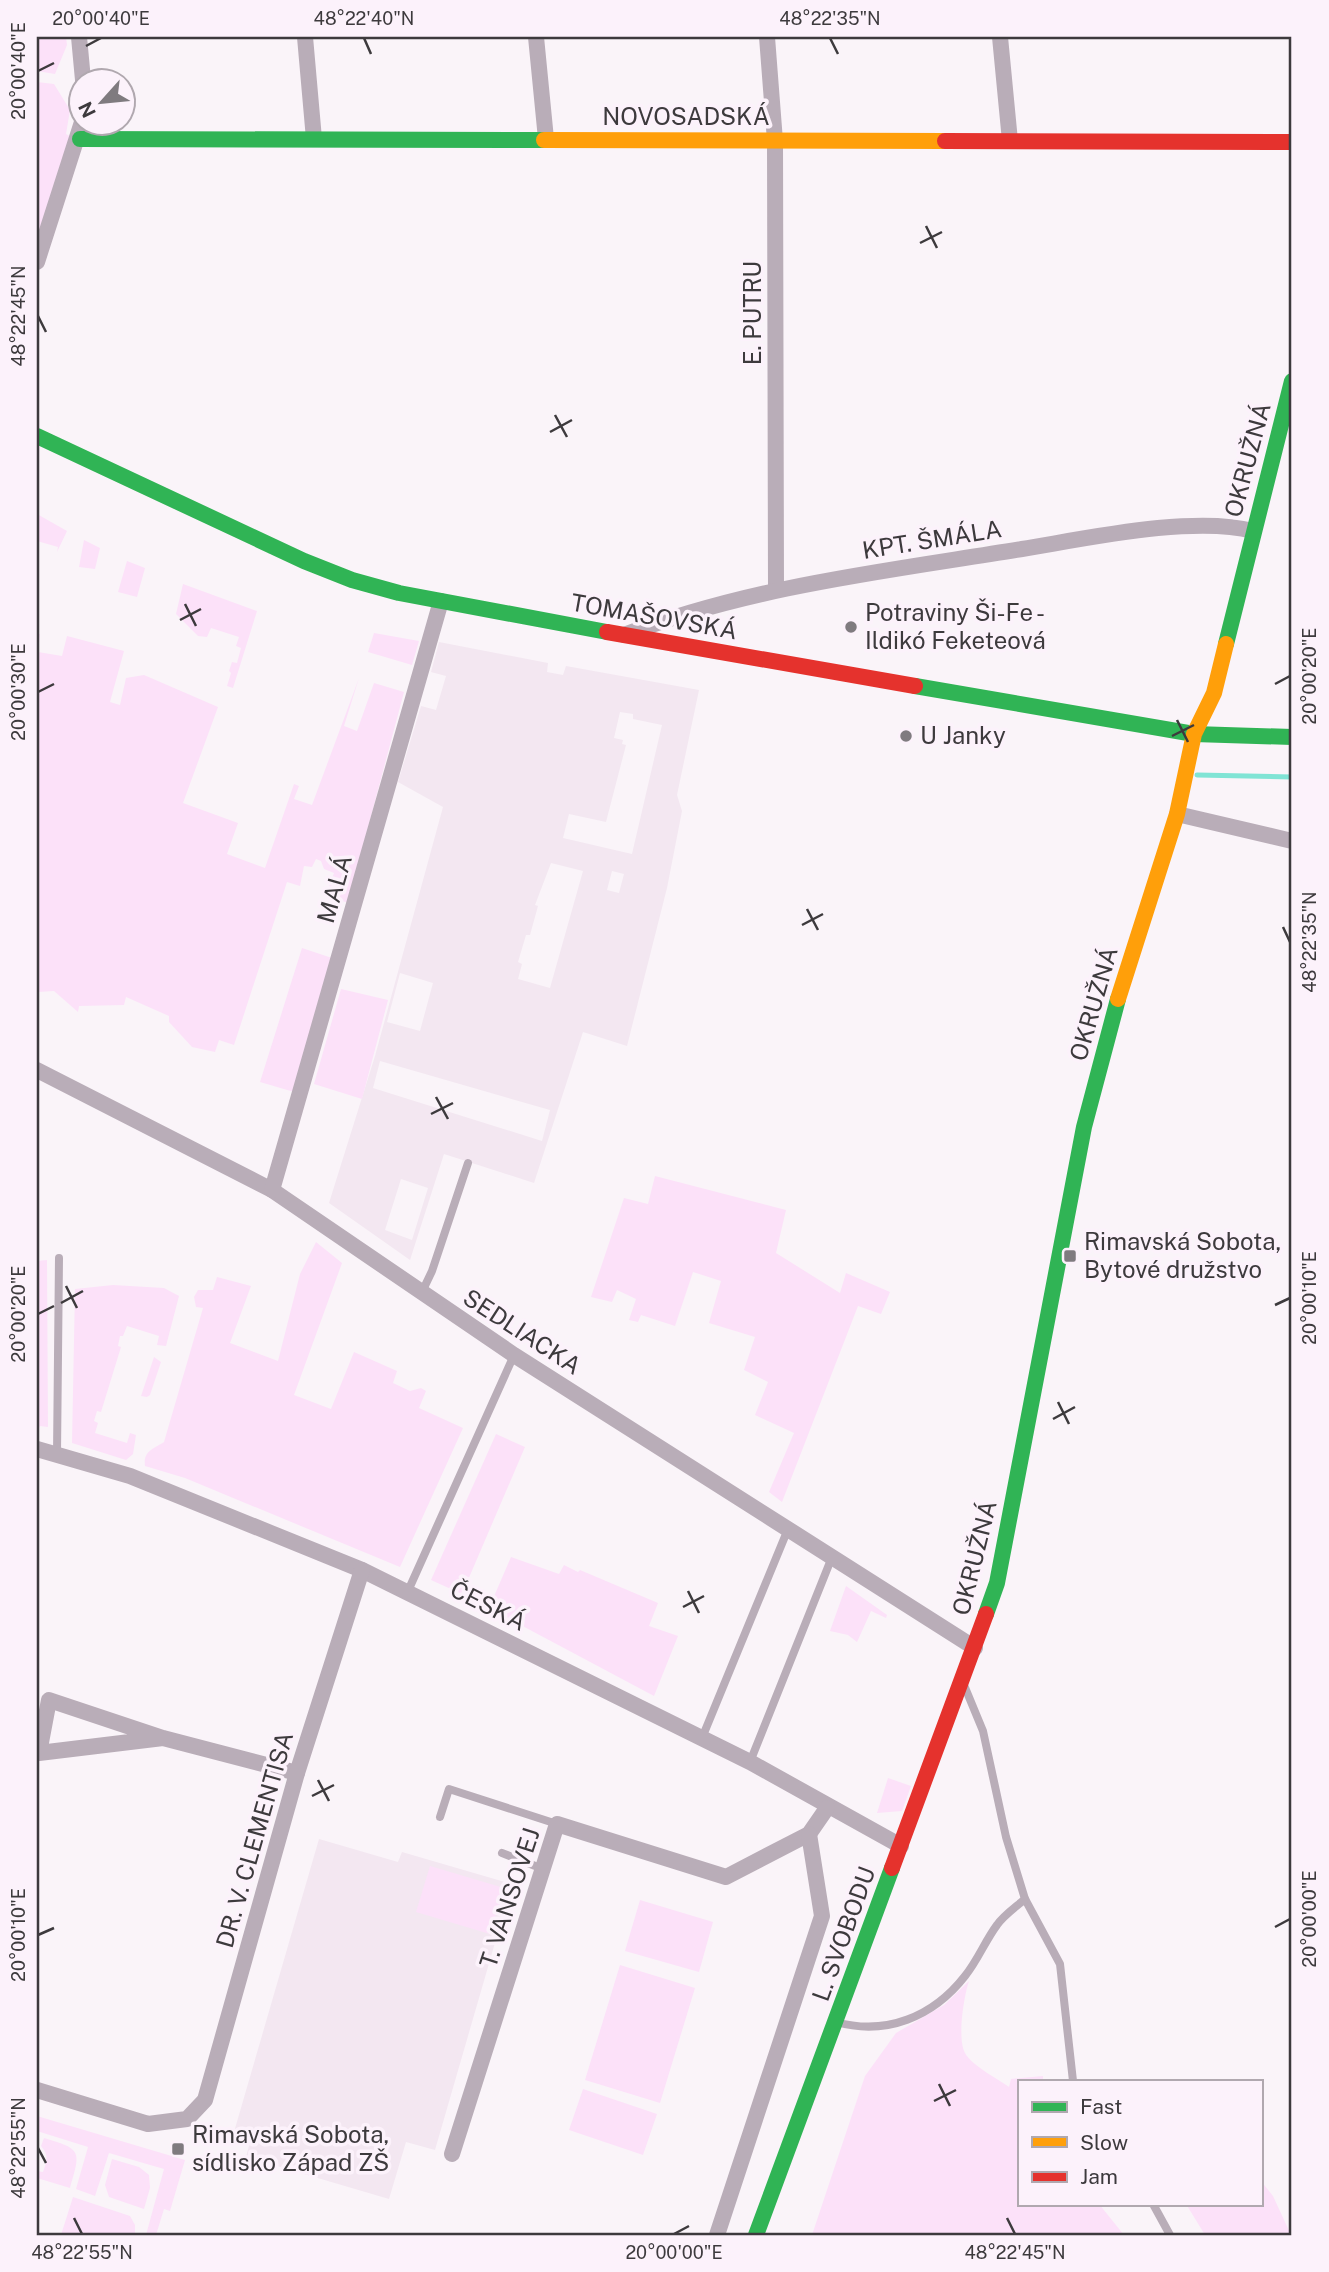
<svg xmlns="http://www.w3.org/2000/svg" width="1329" height="2272" font-family="'Public Sans',sans-serif">
<style>
.built{fill:#f3e7f1;fill-rule:evenodd}
.green{fill:#fce1f9}
.lines{fill:none;stroke-linecap:round;stroke-linejoin:round}
.stream{stroke:#80e4d5;stroke-width:5}
.lane{stroke:#b9adb8;stroke-width:8}
.street{stroke:#b9adb8;stroke-width:16}
.fast{stroke:#30b455;stroke-width:16}
.slow{stroke:#ff9f0a;stroke-width:16}
.jam{stroke:#e5322d;stroke-width:16}
.ticks{fill:none;stroke:#3d3a3d;stroke-width:2.5}
.poi-dot{fill:#7f7b7f;stroke:#fcf2fb;stroke-width:2.5}
.labels{text-anchor:middle;stroke-width:7;stroke-linejoin:round;paint-order:stroke}
.street-label{font-size:24px;fill:#3d3a3d;stroke:#fcf2fb}
.poi-label{font-size:24px;fill:#3d3a3d;stroke:#fcf2fb;text-anchor:start}
.neatline{fill:none;stroke:#3d3a3d;stroke-width:2.5}
.ticks-label{font-size:18px;text-anchor:middle;fill:#3d3a3d}
</style>
<rect width="100%" height="100%" fill="#faf4f9"/>
<!-- built -->
<g class="built">
<path d="M439 642 548 663 547 672 563 675 566 666 699 690 677 795 682 811 667 888 627 1046 583 1032 534 1183 444 1154 410 1260 329 1203 375 1056 443 807 398 782 421 706 436 710 446 676 431 672ZM620 712 633 714V719L662 725 632 854 563 838 569 814 606 822 626 745 622 744 623 740 614 738ZM551 863 583 871 550 988 518 979 522 964 518 962 526 935H530L538 906 535 905ZM612 871 624 874 619 893 607 890ZM400 973 433 983 420 1031 387 1022ZM380 1061 550 1110 542 1141 373 1088ZM401 1179 428 1188 412 1240 385 1230Z"/>
<path d="M319 1839 398 1862 402 1852 512 1884 435 2150 406 2142 389 2199 246 2157 251 2138 234 2132Z"/>
</g>
<!-- green -->
<g class="green">
<path d="M37 37H66L67 45 55 74 37 71Z"/>
<path d="M37 82 54 84 70 110 66 134 73 138 37 237Z"/>
<path d="M37 514 67 531 57 552 58 547 37 541Z"/>
<path d="M84 540 100 548 95 569 79 567Z"/>
<path d="M127 561 145 568 137 597 118 592Z"/>
<path d="M183 584 257 611 233 688 227 686 231 673 229 671 232 662 237 663 241 648 236 646 239 637 211 628 207 637 198 636 176 614Z"/>
<path d="M374 633 419 641 412 665 368 652Z"/>
<path d="M37 634H40L38 652 62 656 67 636 124 651 110 702 120 705 126 678 144 675 218 707 183 803 238 823 227 854 265 868 294 784 299 786 294 799 312 805 359 678 344 726 357 731 374 683 404 692 348 903 326 895 334 873 324 869 321 861 316 859 312 867 304 866 300 886 287 882 234 1045 219 1040 215 1052 192 1047 169 1022V1016L126 997 124 1005 79 1006 78 1012 54 991 38 992 37 1054Z"/>
<path d="M302 948 332 958 294 1092 260 1082Z"/>
<path d="M341 989 388 1000 362 1099 314 1084Z"/>
<path d="M655 1176 786 1210 776 1253 840 1293 846 1273 890 1292 881 1314 858 1306 782 1502 769 1492 794 1433 755 1415 768 1382 744 1370 755 1337 709 1323 721 1281 693 1272 675 1326 641 1315 638 1322 629 1320 636 1299 617 1290 612 1302 591 1297 624 1198 648 1204Z"/>
<path d="M316 1242 342 1263 294 1395 331 1409 354 1352 397 1371 393 1383 410 1391 421 1388 426 1391 419 1408 463 1428 400 1567 185 1478 145 1466C143 1451 153 1449 164 1442L203 1308 196 1307 194 1297 198 1290H213L217 1277 251 1286 230 1343 278 1361 300 1274Z"/>
<path d="M47 1260 48 1427 40 1426 37 1431V1261Z"/>
<path d="M113 1285 164 1288 179 1296 166 1346 157 1345 159 1336 127 1326 123 1336H120L118 1346 121 1347 101 1412 97 1411 94 1421 98 1423 95 1433 127 1443 130 1433 136 1435 133 1454 126 1460 72 1443 75 1289Z"/>
<path d="M154 1357 161 1362 150 1395 147 1397 141 1396Z"/>
<path d="M496 1434 525 1447 462 1594 431 1580Z"/>
<path d="M511 1557 559 1574 564 1565 578 1572 580 1570 658 1603 649 1626 678 1636 654 1696 489 1608Z"/>
<path d="M846 1586 887 1615 886 1618 871 1611 857 1642 848 1635 830 1631Z"/>
<path d="M888 1778 911 1786 902 1811 877 1813Z"/>
<path d="M430 1866 504 1888 490 1934 416 1912Z"/>
<path d="M640 1900 713 1922 699 1972 625 1951Z"/>
<path d="M620 1965 695 1988 660 2103 585 2080Z"/>
<path d="M969 1981C964 1996 957 2038 965 2053 972 2066 997 2078 1009 2087L1011 2079 1043 2076V2081H1019V2204H1099L1124 2235H812L865 2076 896 2033 944 2005Z"/>
<path d="M583 2089 657 2114 643 2155 569 2130Z"/>
<path d="M37 2116 185 2160 170 2211 164 2209 156 2235H146L164 2169 109 2153 95 2196 76 2189 88 2147 37 2131Z"/>
<path d="M44 2138C82 2149 81 2151 70 2188L37 2178V2171L43 2172C47 2161 49 2155 41 2146Z"/>
<path d="M112 2159 139 2167 149 2175 150 2188 144 2209 109 2197 105 2185Z"/>
<path d="M1261 2181 1273 2196 1291 2235H1205L1186 2204H1261Z"/>
<path d="M73 2197 130 2216 135 2225V2235H61Z"/>
</g>
<g class="lines">
<!-- stream -->
<path class="stream" d="M1197 775 1292 777"/>
<!-- lane -->
<g class="lane">
<path d="M422 1292 432 1271 468 1163"/>
<path d="M57 1454 59 1258"/>
<path d="M408 1591 514 1355"/>
<path d="M964 1685 983 1731 1006 1837 1025 1899 1060 1964 1073 2081"/>
<path d="M702 1738 788 1529"/>
<path d="M750 1762 832 1557"/>
<path d="M440 1817 449 1789 557 1824"/>
<path d="M502 1853 543 1869"/>
<path d="M836 2022C886 2036 933 2017 965 1976 978 1960 985 1941 997 1925 1004 1915 1016 1907 1025 1899"/>
<path d="M1153 2204 1170 2235"/>
</g>
<!-- street -->
<g class="street">
<path d="M79 37 83 80"/>
<path d="M305 37 314 139"/>
<path d="M536 37 546 139"/>
<path d="M767 37 775 141 776 589"/>
<path d="M1000 37 1010 141"/>
<path d="M37 262 82 122"/>
<path d="M624 635C752 586 887 571 1022 549 1084 539 1193 515 1253 531"/>
<path d="M1177 814 1292 841"/>
<path d="M37 1070 272 1190 514 1355 975 1648"/>
<path d="M272 1190 441 601"/>
<path d="M37 1449 130 1476 362 1570 750 1762 901 1846"/>
<path d="M163 1738 39 1753 49 1700 163 1738 297 1773"/>
<path d="M37 2090 148 2124 187 2119 205 2100 297 1773 362 1570"/>
<path d="M452 2154 557 1824 726 1877 809 1834 827 1808"/>
<path d="M717 2235 822 1916 809 1834"/>
</g>
<!-- fast -->
<g class="fast">
<path d="M80 139 544 140"/>
<path d="M37 436 304 561 352 580 399 593 607 632"/>
<path d="M1226 644 1292 381"/>
<path d="M915 686 1194 734 1292 737"/>
<path d="M986 1614 997 1583 1084 1127 1118 999"/>
<path d="M756 2235 892 1868"/>
</g>
<!-- slow -->
<g class="slow">
<path d="M544 140 945 141"/>
<path d="M1118 999 1177 814 1194 734 1214 693 1226 644"/>
</g>
<!-- jam -->
<g class="jam">
<path d="M945 141 1292 142"/>
<path d="M607 632 915 686"/>
<path d="M892 1868 986 1614"/>
</g>
</g>
<!-- ticks -->
<path class="ticks" d="M364 38 371 54M830 38 838 54M86 46 101 38M38 71 54 63M926 226 937 248M920 243 942 232M38 316 46 332M555 415 567 437M550 432 572 420M185 604 196 626M180 620 201 609M1275 684 1290 676M38 692 54 684M1177 720 1188 742M1172 736 1194 725M807 909 818 930M802 925 823 914M1283 927 1290 942M436 1097 448 1119M431 1114 453 1103M66 1286 77 1308M61 1303 83 1291M1275 1305 1290 1298M38 1314 54 1306M1058 1402 1069 1424M1053 1419 1075 1407M688 1591 699 1613M683 1607 704 1596M318 1780 329 1801M312 1796 334 1785M1275 1927 1290 1919M38 1935 54 1928M939 2084 950 2106M934 2101 956 2090M38 2148 46 2163M74 2218 82 2234M1007 2218 1015 2234M674 2234 689 2226"/>
<!-- markers -->
<g class="poi-dot">
<circle cx="851" cy="627" r="7"/>
<circle cx="906" cy="736" r="7"/>
<rect x="1063" y="1249" width="14" height="14" rx="3.5"/>
<rect x="171" y="2142" width="14" height="14" rx="3.5"/>
</g>
<g class="labels">
<!-- street labels -->
<g class="street-label">
<text x="686" y="125">NOVOSADSKÁ</text>
<text transform="translate(753 313) rotate(-90)" y="8">E. PUTRU</text>
<text transform="translate(1248 460) rotate(-75)" y="8">OKRUŽNÁ</text>
<text transform="translate(932 540) rotate(-9)" y="8">KPT. ŠMÁLA</text>
<text transform="translate(654 617) rotate(10)" y="8">TOMAŠOVSKÁ</text>
<text transform="translate(335 889) rotate(-74)" y="8">MALÁ</text>
<text transform="translate(1094 1004) rotate(-74)" y="8">OKRUŽNÁ</text>
<text transform="translate(522 1332) rotate(33)" y="8">SEDLIACKA</text>
<text transform="translate(975 1558) rotate(-76)" y="8">OKRUŽNÁ</text>
<text transform="translate(488 1606) rotate(27)" y="8">ČESKÁ</text>
<text transform="translate(255 1840) rotate(-74)" y="8">DR. V. CLEMENTISA</text>
<text transform="translate(510 1898) rotate(-72)" y="8">T. VANSOVEJ</text>
<text transform="translate(844 1934) rotate(-70)" y="8">L. SVOBODU</text>
</g>
<!-- poi labels -->
<g class="poi-label">
<text x="865" y="621">Potraviny Ši-Fe -<tspan x="865" dy="28">Ildikó Feketeová</tspan></text>
<text x="920" y="744">U Janky</text>
<text x="1084" y="1250">Rimavská Sobota,<tspan x="1084" dy="28">Bytové družstvo</tspan></text>
<text x="192" y="2143">Rimavská Sobota,<tspan x="192" dy="28">sídlisko Západ ZŠ</tspan></text>
</g>
</g>
<!-- border -->
<rect width="1329" height="2272" fill="none" stroke="#fcf2fb" stroke-width="77"/>
<!-- legend -->
<rect x="1018" y="2080" width="245" height="126" fill="#fcf2fb" stroke="#b0a8af" stroke-width="2"/>
<rect x="1032" y="2102" width="35" height="10" fill="#30b455" stroke="#b0a8af" stroke-width="2"/>
<text x="1080" y="2114" font-size="21" fill="#3d3a3d">Fast</text>
<rect x="1032" y="2137" width="35" height="10" fill="#ff9f0a" stroke="#b0a8af" stroke-width="2"/>
<text x="1080" y="2150" font-size="21" fill="#3d3a3d">Slow</text>
<rect x="1032" y="2172" width="35" height="10" fill="#e5322d" stroke="#b0a8af" stroke-width="2"/>
<text x="1080" y="2184" font-size="21" fill="#3d3a3d">Jam</text>
<!-- north arrow -->
<g transform="translate(102 102) rotate(243)"><circle r="33" fill="#fcf2fb" stroke="#b0a8af" stroke-width="2"/>
<path d="M0-5L12 26L0 18L-12 26Z" fill="#7f7b7f"/>
<text y="-10" font-size="19" font-weight="bold" text-anchor="middle" fill="#3d3a3d">N</text>
</g>
<rect x="38" y="38" width="1252" height="2196" class="neatline"/>
<g class="ticks-label">
<text x="101" y="25">20°00'40"E</text>
<text x="364" y="25">48°22'40"N</text>
<text x="830" y="25">48°22'35"N</text>
<text transform="translate(19 71) rotate(-90)" y="6">20°00'40"E</text>
<text transform="translate(19 316) rotate(-90)" y="6">48°22'45"N</text>
<text transform="translate(1310 676) rotate(-90)" y="6">20°00'20"E</text>
<text transform="translate(19 692) rotate(-90)" y="6">20°00'30"E</text>
<text transform="translate(1310 942) rotate(-90)" y="6">48°22'35"N</text>
<text transform="translate(1310 1298) rotate(-90)" y="6">20°00'10"E</text>
<text transform="translate(19 1314) rotate(-90)" y="6">20°00'20"E</text>
<text transform="translate(1310 1919) rotate(-90)" y="6">20°00'00"E</text>
<text transform="translate(19 1935) rotate(-90)" y="6">20°00'10"E</text>
<text transform="translate(19 2148) rotate(-90)" y="6">48°22'55"N</text>
<text x="82" y="2259">48°22'55"N</text>
<text x="674" y="2259">20°00'00"E</text>
<text x="1015" y="2259">48°22'45"N</text>
</g>
</svg>
